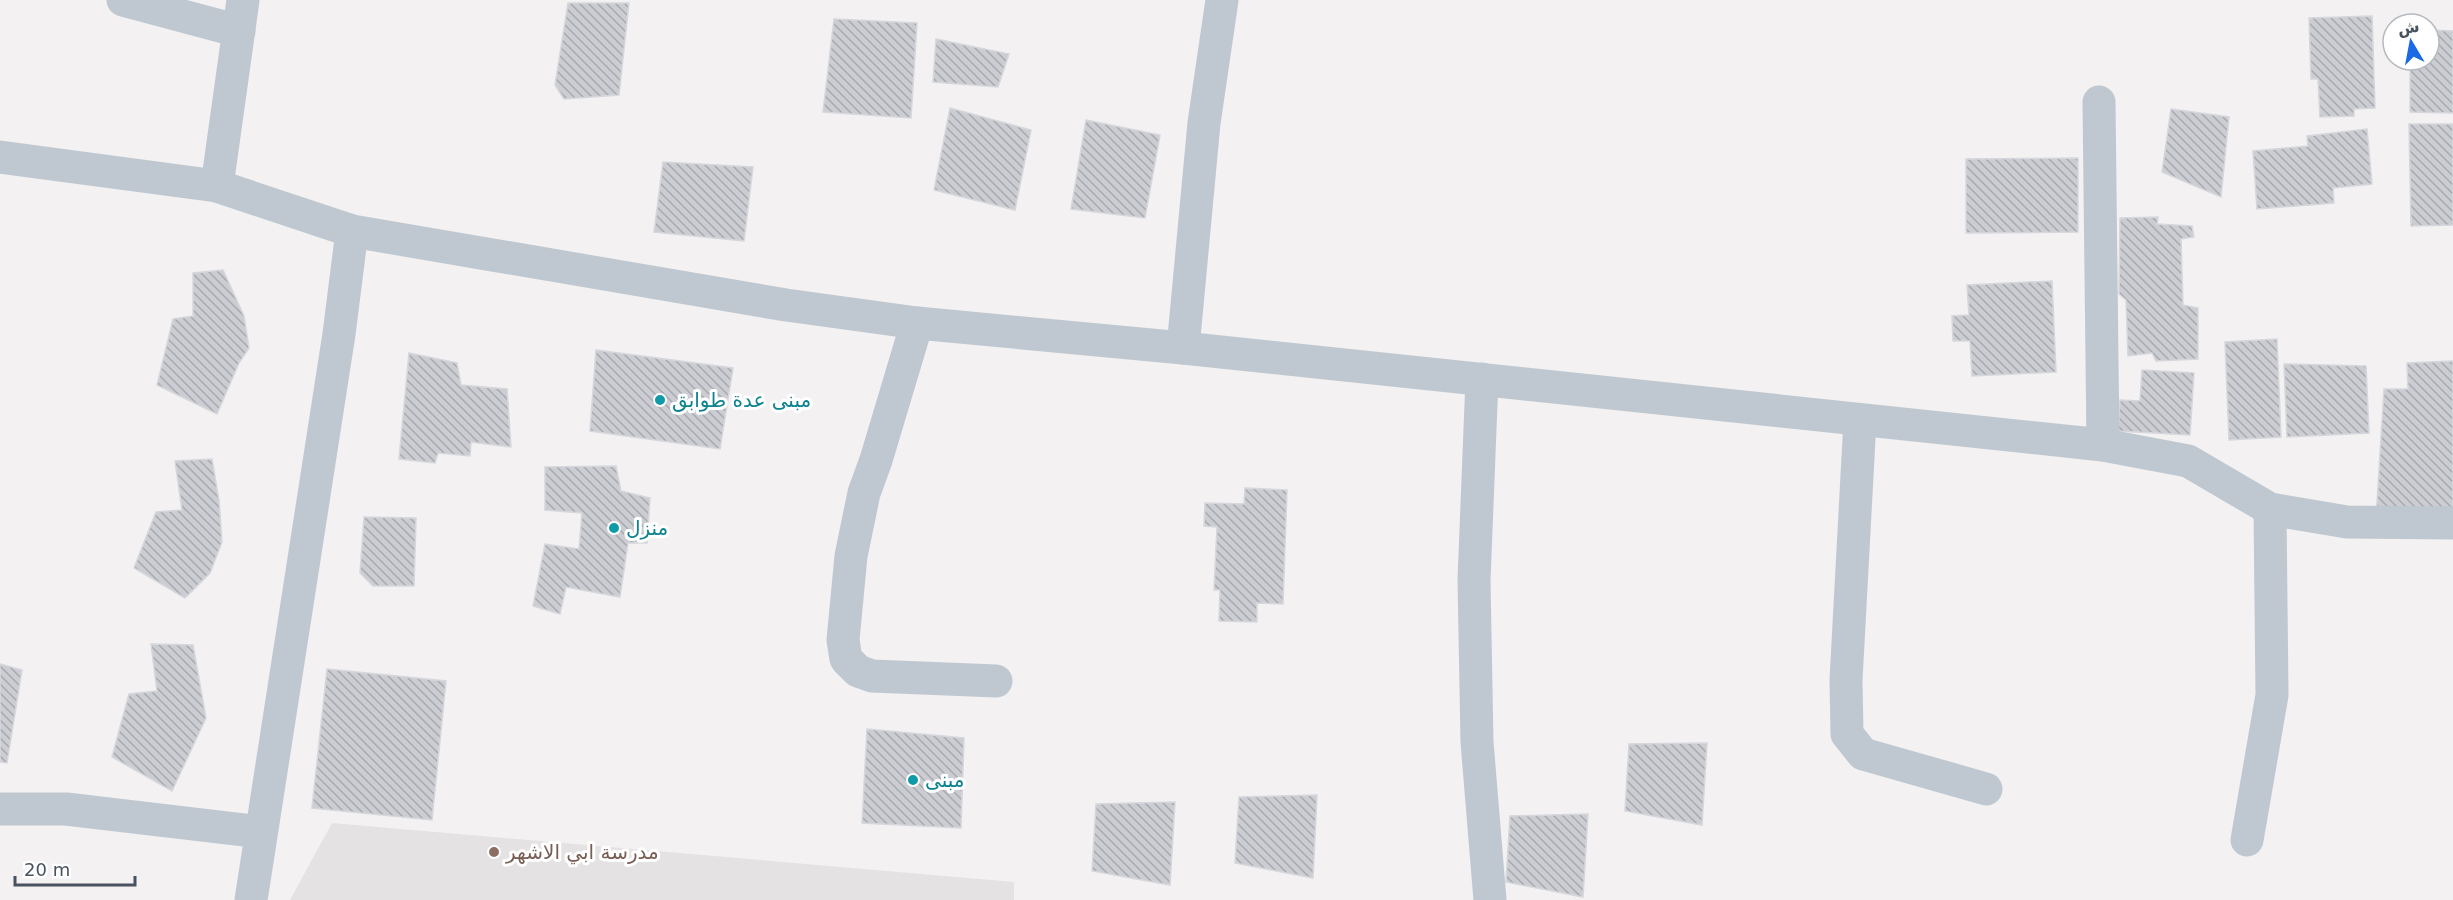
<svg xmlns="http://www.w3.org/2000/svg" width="2453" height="900" font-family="'DejaVu Sans','Noto Naskh Arabic',sans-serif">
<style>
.education{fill:#e4e2e3}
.building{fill:url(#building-back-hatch);stroke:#d5d7dc;stroke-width:1.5}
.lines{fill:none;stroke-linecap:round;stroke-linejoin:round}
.minor{stroke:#bfc8d0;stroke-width:33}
.culture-dot{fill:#0f9aa8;stroke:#fff;stroke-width:2}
.education-dot{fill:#8d6e63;stroke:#fff;stroke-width:2}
.labels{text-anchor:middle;stroke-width:6;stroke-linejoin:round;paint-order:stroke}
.culture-label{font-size:20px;fill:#0d838f;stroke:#fff;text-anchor:start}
.education-label{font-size:20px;fill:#785e54;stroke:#fff;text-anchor:start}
</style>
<defs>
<pattern id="building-back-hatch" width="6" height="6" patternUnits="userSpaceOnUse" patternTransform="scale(1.5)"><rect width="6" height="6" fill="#cbcdd3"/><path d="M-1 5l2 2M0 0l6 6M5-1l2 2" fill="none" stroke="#a7a9ae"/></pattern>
</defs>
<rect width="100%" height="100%" fill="#f3f1f1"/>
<!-- education -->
<path class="education" d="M332 823 1014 882V900H290Z"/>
<!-- building -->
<g class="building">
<path d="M568 3H629L619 95 564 99 555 85Z"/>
<path d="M2372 16 2375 108 2354 109V116L2320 117 2318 79H2311L2309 18Z"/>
<path d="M834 19 917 23 911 118 823 112Z"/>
<path d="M2429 30 2453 31V113L2410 112V60H2429Z"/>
<path d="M936 39 1009 54 998 87 933 82Z"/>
<path d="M950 108 1031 130 1015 210 934 190Z"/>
<path d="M2171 109 2229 117 2221 197 2162 172Z"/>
<path d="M1086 120 1160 135 1145 218 1071 209Z"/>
<path d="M2409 124H2453V225L2411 226Z"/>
<path d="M2367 129 2372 184 2333 188 2334 203 2257 209 2253 151 2308 146 2307 136Z"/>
<path d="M2078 158V232L1966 233V159Z"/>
<path d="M663 162 753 167 744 241 654 232Z"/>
<path d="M2158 217 2157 224 2192 226 2194 237 2181 239 2183 305 2198 308V359L2156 361 2152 353 2128 356 2126 300 2119 294 2120 218Z"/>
<path d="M223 270 244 316 249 348 239 363 217 414 157 385 173 319 193 316V273Z"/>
<path d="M2052 281 2056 372 1972 376 1970 341H1953L1952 316 1969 315 1967 285Z"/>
<path d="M2277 339 2281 437 2229 440 2225 342Z"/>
<path d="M596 350 733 368 720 449 590 431Z"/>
<path d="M409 353 457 363 461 385 507 389 511 447 471 442 470 456 438 453 435 463 399 459Z"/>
<path d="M2453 361V517L2376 519 2384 389H2408L2407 363Z"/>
<path d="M2284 364 2366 366 2369 433 2287 437Z"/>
<path d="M2142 370 2194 373 2190 435 2118 431 2120 400 2140 401Z"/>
<path d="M212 459 219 500 222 542 210 573 185 598 134 568 156 512 182 510 175 461Z"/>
<path d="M616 466 621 491 650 498 647 543H628L620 597 566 587 560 614 533 606 545 544 579 549 582 513 545 510V467Z"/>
<path d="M1245 488 1287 490 1283 604 1257 603V622L1219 621 1220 590H1214L1217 527 1204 526 1205 503 1244 504Z"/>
<path d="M364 517 416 518 414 586H373L360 573Z"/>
<path d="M151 644 193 645 206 718 172 791 112 757 129 694 157 691Z"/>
<path d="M0 664 22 670 7 763 0 762Z"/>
<path d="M327 669 446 681 432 820 312 808Z"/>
<path d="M867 729 964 738 961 828 862 823Z"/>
<path d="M1707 743 1702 825 1625 811 1629 744Z"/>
<path d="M1317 795 1313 878 1235 863 1239 797Z"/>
<path d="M1175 802 1170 885 1092 871 1096 804Z"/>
<path d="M1588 814 1583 897 1506 882 1510 816Z"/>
</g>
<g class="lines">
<!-- minor -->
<g class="minor">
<path d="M123 0 239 31"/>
<path d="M2099 102 2103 445"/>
<path d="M0 157 217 186 352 231 786 305 917 323 1183 348 2103 445 2188 461 2270 509 2347 522 2453 523"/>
<path d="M217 186 243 0"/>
<path d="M917 323 876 460 864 493 851 556 843 640 846 659 858 671 872 676 996 681"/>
<path d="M1183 348 1204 123 1222 0"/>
<path d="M1482 379 1474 580 1477 742 1490 900"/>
<path d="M1860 420 1846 680 1847 734 1863 754 1986 789"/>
<path d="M0 809H66L261 832"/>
<path d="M2247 840 2272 695 2270 509"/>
<path d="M251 900 339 334 352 231"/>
</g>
</g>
<!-- markers -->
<g class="culture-dot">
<circle cx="660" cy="400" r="6"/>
<circle cx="614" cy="528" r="6"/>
<circle cx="913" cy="780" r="6"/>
</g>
<circle class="education-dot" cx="494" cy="852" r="6"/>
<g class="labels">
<!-- culture labels -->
<g class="culture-label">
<text x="672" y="407">مبنى عدة طوابق</text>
<text x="626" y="535">منزل</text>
<text x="925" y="787">مبنى</text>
</g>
<!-- education labels -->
<g class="education-label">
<text x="506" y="859">مدرسة ابي الاشهر</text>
</g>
</g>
<!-- north arrow -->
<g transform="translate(2411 42) rotate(350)"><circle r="28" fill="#ffffff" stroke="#b6babf" stroke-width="1.5"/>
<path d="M0-4.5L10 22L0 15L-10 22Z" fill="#1b6ae3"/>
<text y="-9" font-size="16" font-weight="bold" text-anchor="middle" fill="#49535f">ش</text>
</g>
<!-- scale -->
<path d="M15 876v9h120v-9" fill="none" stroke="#49535f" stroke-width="3"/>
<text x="24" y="876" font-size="18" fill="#49535f" stroke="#ffffff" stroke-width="4.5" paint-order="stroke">20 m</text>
</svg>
